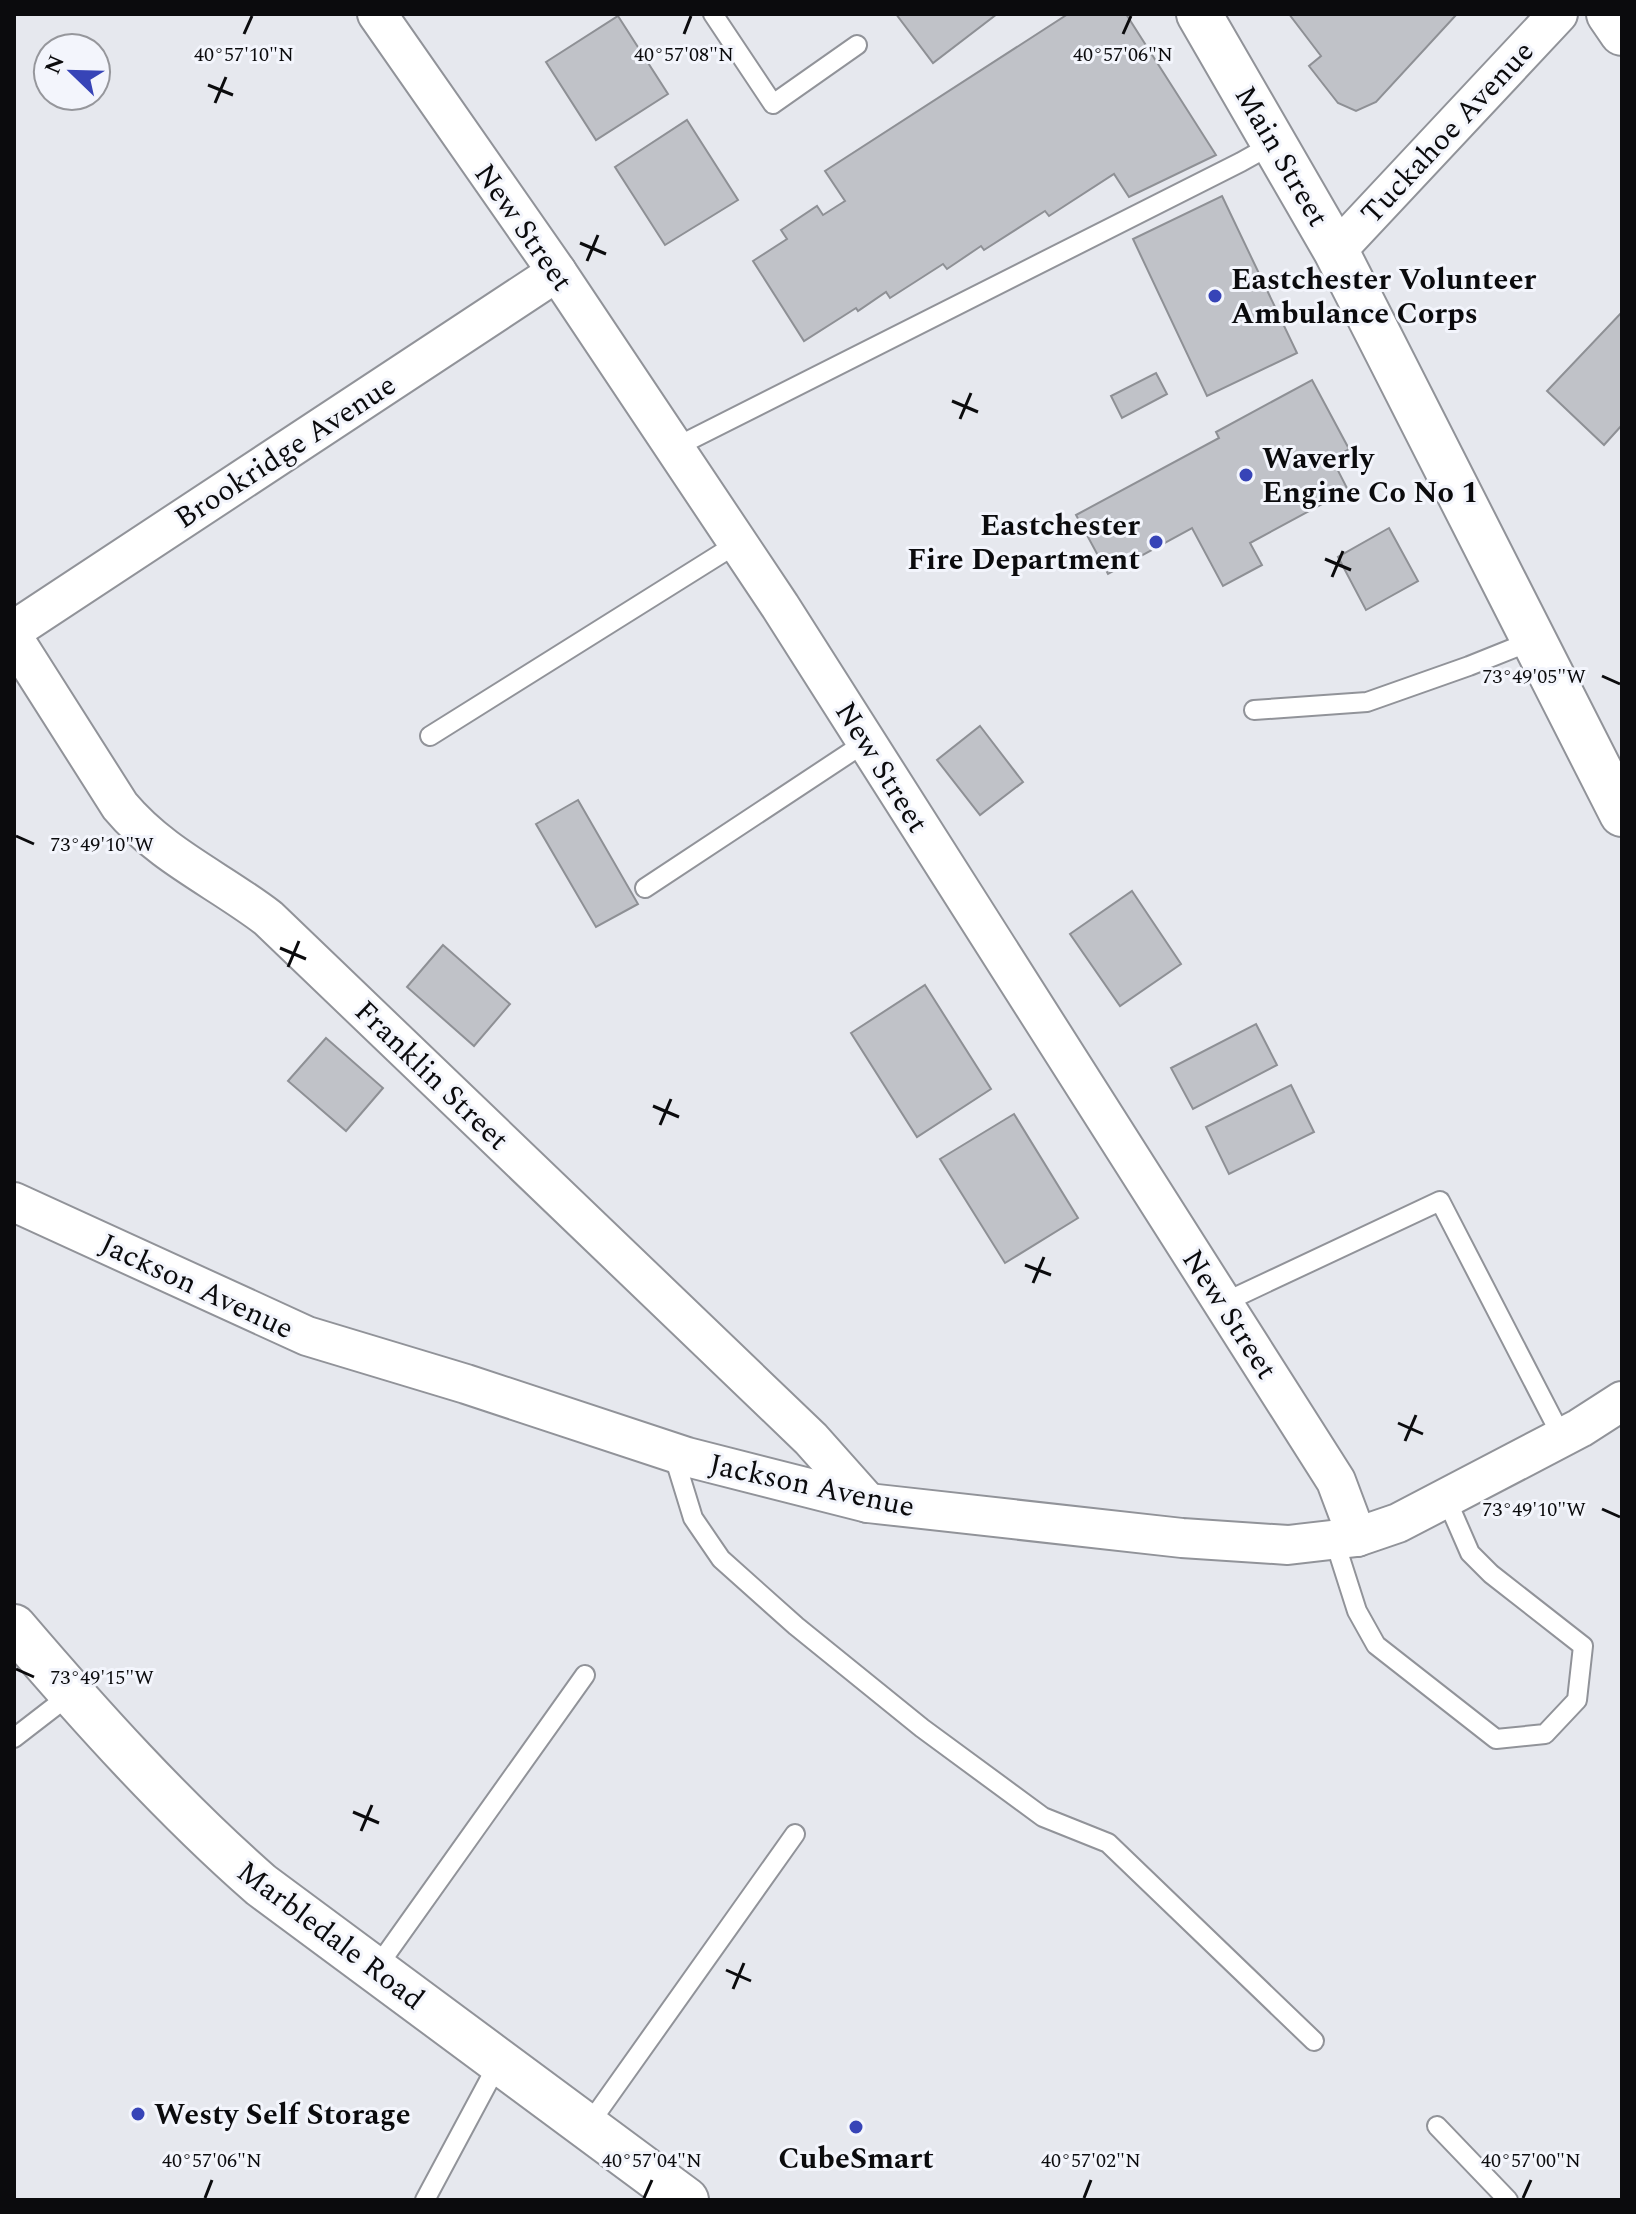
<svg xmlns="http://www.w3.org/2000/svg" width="1636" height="2214" font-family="Spectral,serif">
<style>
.building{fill:#c0c2c8;stroke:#8e9095;stroke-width:2}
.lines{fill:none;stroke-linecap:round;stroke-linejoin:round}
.lane-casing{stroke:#919399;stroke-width:22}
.street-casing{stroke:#919399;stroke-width:42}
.secondary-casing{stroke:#919399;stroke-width:48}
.primary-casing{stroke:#919399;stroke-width:48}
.lane{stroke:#fff;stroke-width:18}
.street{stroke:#fff;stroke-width:38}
.secondary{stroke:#fff;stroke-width:44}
.primary{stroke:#fff;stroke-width:44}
.ticks{fill:none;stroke:#0b0b0d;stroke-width:3}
.poi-dot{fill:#3744b7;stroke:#f3f5fc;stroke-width:3}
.labels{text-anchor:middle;stroke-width:6;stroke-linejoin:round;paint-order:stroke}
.street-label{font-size:30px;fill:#0b0b0d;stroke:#f3f5fc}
.poi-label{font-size:30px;font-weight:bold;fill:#0b0b0d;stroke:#f3f5fc;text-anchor:start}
.ticks-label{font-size:20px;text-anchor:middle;fill:#0b0b0d;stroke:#f3f5fc;stroke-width:6;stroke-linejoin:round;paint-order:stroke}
</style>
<rect width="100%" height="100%" fill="#e6e8ee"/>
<!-- building -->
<g class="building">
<path d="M896 14H997L933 63Z"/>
<path d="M1068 14H1126L1216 155 1129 197 1114 174 1049 216 1045 211 984 250 981 246 947 269 943 264 890 298 886 292 858 311 856 308 804 341 753 261 787 239 781 230 817 206 823 215 845 201 825 171Z"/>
<path d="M1289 14H1457L1376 102 1356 111 1338 103 1309 66 1321 56Z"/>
<path d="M618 16 668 94 596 140 546 62Z"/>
<path d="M687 120 738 200 665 245 615 167Z"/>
<path d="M1222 196 1297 353 1207 396 1133 239Z"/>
<path d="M1622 312V425L1604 445 1547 391Z"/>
<path d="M1156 373 1167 394 1122 418 1111 396Z"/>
<path d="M1312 380 1349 449 1332 459 1348 490 1250 543 1262 565 1223 586 1192 528 1108 574 1076 515 1219 438 1216 432Z"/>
<path d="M1389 528 1418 581 1366 610 1338 557Z"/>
<path d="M980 726 1023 782 980 815 937 760Z"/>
<path d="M578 800 638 904 596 927 536 824Z"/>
<path d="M1132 891 1181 964 1120 1006 1070 934Z"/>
<path d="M443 945 510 1004 474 1046 407 987Z"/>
<path d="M925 985 991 1089 917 1137 851 1033Z"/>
<path d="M1256 1024 1277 1065 1193 1109 1171 1068Z"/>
<path d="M326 1038 383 1088 346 1131 288 1081Z"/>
<path d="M1291 1085 1314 1132 1229 1174 1206 1127Z"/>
<path d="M1014 1114 1078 1218 1005 1263 940 1159Z"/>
</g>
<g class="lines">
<defs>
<g id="lane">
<path d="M713 14 773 104 857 45"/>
<path d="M674 448 1241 162 1273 144"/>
<path d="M1254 710 1367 702 1469 666 1534 640"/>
<path d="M430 736 738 543"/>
<path d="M645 888 866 742"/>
<path d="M1223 1303 1440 1201 1562 1437"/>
<path d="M673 1453 693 1518 721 1559 796 1626 922 1728 1043 1817 1108 1843 1314 2041"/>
<path d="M1334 1539 1357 1611 1376 1645 1496 1739 1545 1734 1577 1700 1583 1646 1491 1574 1470 1553 1446 1498"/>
<path d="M14 1738 71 1694"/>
<path d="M375 1970 585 1675"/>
<path d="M1437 2126 1508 2200"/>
<path d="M587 2127 795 1834"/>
<path d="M425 2200 499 2062"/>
</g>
<g id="street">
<path d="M377 14 557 272 780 606 1336 1481 1357 1537"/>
<path d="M1336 251 1558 14"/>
<path d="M14 630 557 272"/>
<path d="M14 639 120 806C162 856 217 879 268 918L811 1439 868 1503"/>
<path d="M14 1202 307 1336 466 1384 687 1457 868 1503 1182 1538 1288 1545 1357 1537 1398 1523 1580 1428 1622 1401"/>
</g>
<g id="secondary">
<path d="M1199 14 1336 251 1622 814"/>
<path d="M14 1627C91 1717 172 1807 261 1885L686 2200"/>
</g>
<path id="primary" d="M1609 14 1622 33"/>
</defs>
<!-- lane casing -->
<use href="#lane" class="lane-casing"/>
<!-- street casing -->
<use href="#street" class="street-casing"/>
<!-- secondary casing -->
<use href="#secondary" class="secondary-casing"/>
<!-- primary casing -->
<use href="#primary" class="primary-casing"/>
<!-- lane -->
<use href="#lane" class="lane"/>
<!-- street -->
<use href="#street" class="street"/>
<!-- secondary -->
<use href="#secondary" class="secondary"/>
<!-- primary -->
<use href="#primary" class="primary"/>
</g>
<!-- ticks -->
<path class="ticks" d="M244 34 252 16M684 34 691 16M1123 34 1131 16M208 85 233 95M215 103 226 77M580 243 606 254M587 261 598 235M952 401 978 412M960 419 971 393M1325 559 1351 570M1332 577 1343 551M1602 676 1620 684M16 836 34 844M280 948 306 959M288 967 299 941M653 1106 679 1117M660 1125 671 1099M1025 1265 1051 1275M1033 1283 1044 1257M1398 1423 1423 1434M1405 1441 1416 1415M1602 1509 1620 1517M16 1669 34 1677M353 1812 379 1823M361 1831 372 1805M726 1970 751 1981M733 1989 744 1963M205 2198 212 2180M644 2198 652 2180M1084 2198 1091 2180M1523 2198 1531 2180"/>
<!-- markers -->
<g class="poi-dot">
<circle cx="1215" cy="296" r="8"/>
<circle cx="1246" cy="475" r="8"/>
<circle cx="1156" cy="542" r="8"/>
<circle cx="138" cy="2114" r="8"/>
<circle cx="856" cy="2127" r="8"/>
</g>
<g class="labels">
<!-- street labels -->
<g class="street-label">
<text transform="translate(1447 132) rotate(-47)" y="10">Tuckahoe Avenue</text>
<text transform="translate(1282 156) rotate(60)" y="10">Main Street</text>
<text transform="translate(524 227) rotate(55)" y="10">New Street</text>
<text transform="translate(285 451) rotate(-33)" y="10">Brookridge Avenue</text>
<text transform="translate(882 767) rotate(58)" y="10">New Street</text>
<text transform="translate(432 1075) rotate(44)" y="10">Franklin Street</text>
<text transform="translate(197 1286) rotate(25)" y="10">Jackson Avenue</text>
<text transform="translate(1230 1314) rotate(57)" y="10">New Street</text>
<text transform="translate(812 1485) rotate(12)" y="10">Jackson Avenue</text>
<text transform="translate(331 1935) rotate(37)" y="10">Marbledale Road</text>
</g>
<!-- poi labels -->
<g class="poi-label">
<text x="1231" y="289">Eastchester Volunteer<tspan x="1231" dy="34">Ambulance Corps</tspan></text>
<text x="1262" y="468">Waverly<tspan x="1262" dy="34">Engine Co No 1</tspan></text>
<text x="1140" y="535" text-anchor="end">Eastchester<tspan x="1140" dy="34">Fire Department</tspan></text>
<text x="154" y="2124">Westy Self Storage</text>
<text x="856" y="2168" text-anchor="middle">CubeSmart</text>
</g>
</g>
<g class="ticks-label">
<text x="244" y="61">40°57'10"N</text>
<text x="684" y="61">40°57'08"N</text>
<text x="1123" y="61">40°57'06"N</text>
<text x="1534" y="683">73°49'05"W</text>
<text x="102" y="851">73°49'10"W</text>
<text x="1534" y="1516">73°49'10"W</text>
<text x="102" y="1684">73°49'15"W</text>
<text x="212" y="2167">40°57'06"N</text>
<text x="652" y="2167">40°57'04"N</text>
<text x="1091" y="2167">40°57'02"N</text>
<text x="1531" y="2167">40°57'00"N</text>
</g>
<!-- border -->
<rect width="1636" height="2214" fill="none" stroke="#0b0b0d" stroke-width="32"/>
<!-- north arrow -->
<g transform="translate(72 72) rotate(293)"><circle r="38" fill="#f3f5fc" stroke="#96979c" stroke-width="2"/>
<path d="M0-6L14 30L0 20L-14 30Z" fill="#3744b7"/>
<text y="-12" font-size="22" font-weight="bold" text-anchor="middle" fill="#0b0b0d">N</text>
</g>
</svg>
